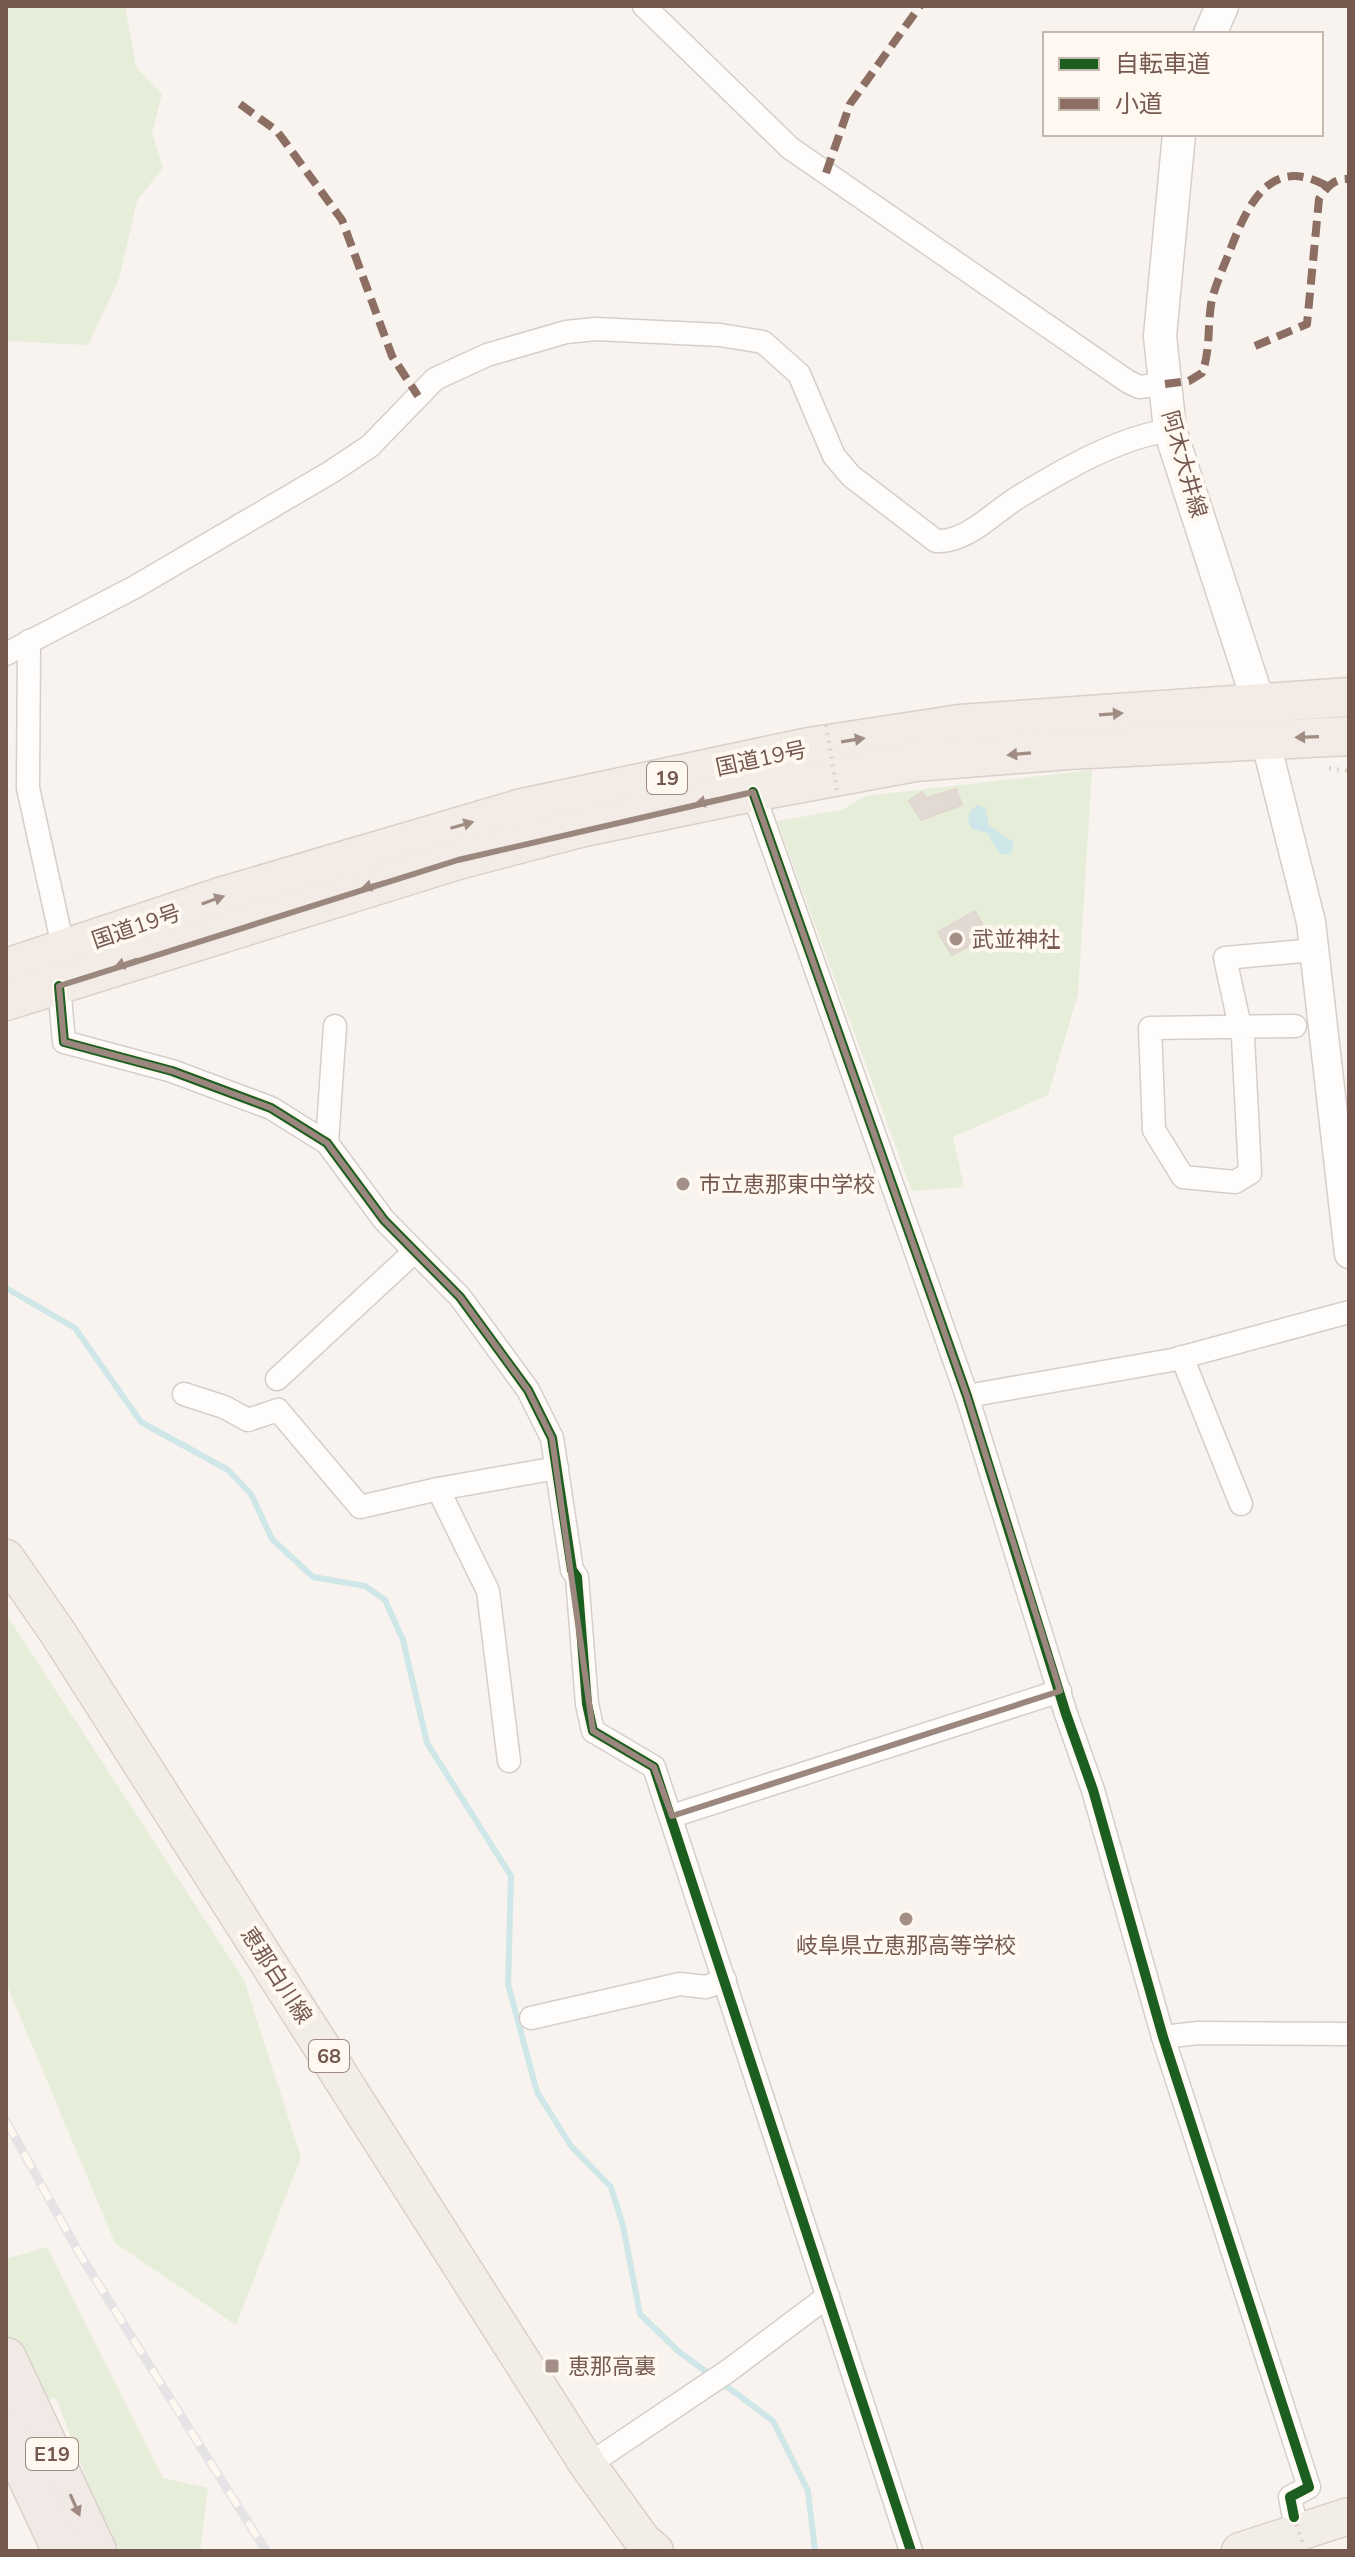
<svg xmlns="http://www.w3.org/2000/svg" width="1355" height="2557" font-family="'Nunito Sans','Noto Sans JP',sans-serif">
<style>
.green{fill:#e6eed9}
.water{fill:#cfe7e8}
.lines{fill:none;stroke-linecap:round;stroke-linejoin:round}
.stream{stroke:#cfe7e8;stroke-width:6}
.building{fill:#e2d9d3;stroke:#e1d6d0;stroke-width:2}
.minor-casing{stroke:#d6ceca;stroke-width:25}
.tertiary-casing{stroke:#d6ceca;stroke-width:31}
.secondary-casing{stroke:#d7ceca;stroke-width:35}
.primary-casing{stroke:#d9d0cb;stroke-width:39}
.trunk-casing{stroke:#d9d0cb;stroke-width:41}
.motorway-casing{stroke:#d9d0cb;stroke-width:43}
.path{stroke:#dad2cf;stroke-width:4;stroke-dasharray:2 6;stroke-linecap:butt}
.minor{stroke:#fefdfc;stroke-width:22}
.tertiary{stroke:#fefdfc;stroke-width:28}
.secondary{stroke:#fefdfc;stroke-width:32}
.primary{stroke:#f2ede6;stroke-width:36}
.trunk{stroke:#f2ebe6;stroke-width:38}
.motorway{stroke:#f1e9e6;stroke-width:40}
.rail-casing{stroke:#e5e3e6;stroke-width:9}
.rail{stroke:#fef8f0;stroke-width:6;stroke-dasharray:18;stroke-linecap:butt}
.path-bridge{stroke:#dad2cf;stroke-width:4;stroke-dasharray:2 6;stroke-linecap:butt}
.quiet{stroke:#8d6e63;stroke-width:8;stroke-dasharray:16 8;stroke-linecap:butt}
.cycleway-casing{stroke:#fef8f0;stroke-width:15}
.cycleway{stroke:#1b5e20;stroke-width:10}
.oneway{fill:#a18c83}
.oneway2{fill:#a08b83}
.marked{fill:none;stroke:#9c877e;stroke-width:6;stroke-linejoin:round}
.poi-dot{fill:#a38f86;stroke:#fef8f0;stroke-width:3}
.labels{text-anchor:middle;stroke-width:8;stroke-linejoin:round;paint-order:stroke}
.shield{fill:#fef8f0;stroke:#9e897f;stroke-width:2}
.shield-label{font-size:20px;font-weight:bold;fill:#75594e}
.street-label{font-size:22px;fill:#75594e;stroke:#fef8f0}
.poi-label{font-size:22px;fill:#75594e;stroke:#fef8f0;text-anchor:start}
</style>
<rect width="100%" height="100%" fill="#f8f3ee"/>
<!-- green -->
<g class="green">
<path d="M6 6H125L136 67 162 94 152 133 163 167 137 201 119 279 88 345 6 341Z"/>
<path d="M1092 770 1078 994 1048 1095 953 1137 964 1187 912 1191 777 821 842 810 865 796Z"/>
<path d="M6 1614 244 1980 301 2157 236 2325 115 2243 6 1983Z"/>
<path d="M47 2247 163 2478 208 2488 200 2551H114L56 2398 6 2409V2259Z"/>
</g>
<!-- water -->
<path class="water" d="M977 805 985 808 989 825 1014 843 1011 855 1000 854 987 833 972 829 968 822 970 811Z"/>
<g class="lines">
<!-- stream -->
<g class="stream">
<path d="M6 1288 75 1328 141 1422 228 1470 251 1494 272 1539 313 1577 365 1586 385 1600 403 1640 427 1743 511 1876 508 1984 537 2092 571 2146 611 2187 623 2226 640 2314 678 2351 712 2376"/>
<path d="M721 2382 773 2421 808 2491 815 2551"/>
</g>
</g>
<!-- building -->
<g class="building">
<path d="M956 789 962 805 921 820 909 801 922 792 926 798Z"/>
<path d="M975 911 989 936 952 955 938 932Z"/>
</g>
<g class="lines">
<defs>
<g id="minor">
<path d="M644 6 790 148 1127 381 1139 387 1165 384"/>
<path d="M29 641 28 788 64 951"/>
<path d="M6 654 135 587 331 472 370 446 435 379 487 355 566 332 596 329 720 335 763 342 799 374 834 456 851 476 936 541C966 543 993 513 1017 498 1063 470 1117 438 1170 430"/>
<path d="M753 792 967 1396 1066 1714 1093 1790 1163 2037 1309 2487 1290 2497 1294 2517"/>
<path d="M59 986 64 1042 172 1071 271 1108 327 1143 384 1220 460 1297 528 1390 552 1438 572 1570 577 1577 587 1704 593 1731 654 1767 911 2551"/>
<path d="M1295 1026 1150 1028 1154 1130 1183 1177 1235 1182 1250 1173 1243 1037 1240 1027 1225 958 1314 950"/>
<path d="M327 1143 335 1026"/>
<path d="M1182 1357 1241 1504"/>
<path d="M277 1379 414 1252"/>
<path d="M184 1394 224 1407 248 1420 278 1410 360 1507 438 1489 488 1591 509 1761"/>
<path d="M967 1396 1172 1360 1349 1312"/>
<path d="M438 1489 557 1468"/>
<path d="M672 1816 1060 1691"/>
<path d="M531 2018 680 1984 706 1987 725 1980"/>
<path d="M1163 2037 1198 2033 1349 2034"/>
<path d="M588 2465 728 2371 828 2296"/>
</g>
<path id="tertiary" d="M1265 739 1311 922 1349 1254"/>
<g id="secondary">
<path d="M1210 34 1222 6"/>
<path d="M1179 134 1160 336 1170 430 1259 704 1263 727"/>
</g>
<g id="primary">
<path d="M6 1558 58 1633 588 2465 643 2541 655 2551"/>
<path d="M1240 2551 1349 2516"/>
</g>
<g id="trunk">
<path d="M6 968 220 897 522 808 809 747 960 724 1349 697"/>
<path d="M6 1001 458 860 580 828 753 792 915 762 1068 750 1349 736"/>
</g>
<g id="motorway">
<path d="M6 2358 96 2551"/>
<path d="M6 2430 63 2551"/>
</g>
</defs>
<!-- minor casing -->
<use href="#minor" class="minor-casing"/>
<!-- tertiary casing -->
<use href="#tertiary" class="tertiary-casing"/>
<!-- secondary casing -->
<use href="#secondary" class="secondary-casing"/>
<!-- primary casing -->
<use href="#primary" class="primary-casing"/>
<!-- trunk casing -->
<use href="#trunk" class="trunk-casing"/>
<!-- motorway casing -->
<use href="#motorway" class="motorway-casing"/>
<!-- path -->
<path class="path" d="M1329 768 1349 771"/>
<!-- minor -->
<use href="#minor" class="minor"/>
<!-- tertiary -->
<use href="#tertiary" class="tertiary"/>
<!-- secondary -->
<use href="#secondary" class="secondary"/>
<!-- primary -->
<use href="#primary" class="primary"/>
<!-- trunk -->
<use href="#trunk" class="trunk"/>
<!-- motorway -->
<use href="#motorway" class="motorway"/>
<defs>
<path id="rail" d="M6 2121 79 2253 266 2551"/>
</defs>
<!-- rail casing -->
<use href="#rail" class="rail-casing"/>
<!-- rail -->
<use href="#rail" class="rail"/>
<!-- path-bridge -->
<g class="path-bridge">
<path d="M826 725 838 797"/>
<path d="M1294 2517 1304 2547"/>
</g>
<!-- quiet -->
<g class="quiet">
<path d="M240 104 277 131 342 220 392 356 418 396"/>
<path d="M826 173 850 104 920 6"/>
<path d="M1255 346 1307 324 1319 199C1327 187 1334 178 1349 179"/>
<path d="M1165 384 1189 381 1202 373C1211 350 1207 323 1212 299 1216 284 1223 268 1229 253 1247 206 1269 154 1327 186"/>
</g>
<defs>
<g id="cycleway">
<path d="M753 792 967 1396 1066 1714 1093 1790 1163 2037 1309 2487 1290 2497 1294 2517"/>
<path d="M59 986 64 1042 172 1071 271 1108 327 1143 384 1220 460 1297 528 1390 552 1438 572 1570 577 1577 587 1704 593 1731 654 1767 911 2551"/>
</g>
</defs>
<!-- cycleway casing -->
<use href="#cycleway" class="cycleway-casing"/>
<!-- cycleway -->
<use href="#cycleway" class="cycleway"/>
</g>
<!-- one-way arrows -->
<defs><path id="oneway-solid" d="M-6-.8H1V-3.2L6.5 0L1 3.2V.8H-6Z" transform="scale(2)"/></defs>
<g class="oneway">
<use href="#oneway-solid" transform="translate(1111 714) rotate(-4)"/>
<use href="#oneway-solid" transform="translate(1307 737) rotate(178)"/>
<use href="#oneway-solid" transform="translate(853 740) rotate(-9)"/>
<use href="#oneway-solid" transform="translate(1019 754) rotate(175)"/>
<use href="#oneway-solid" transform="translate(707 801) rotate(168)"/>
<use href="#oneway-solid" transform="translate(462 825) rotate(-16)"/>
<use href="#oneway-solid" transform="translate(373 885) rotate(164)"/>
<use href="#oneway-solid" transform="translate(213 900) rotate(-19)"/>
<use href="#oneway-solid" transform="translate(126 963) rotate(161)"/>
</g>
<use class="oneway2" href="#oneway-solid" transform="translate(75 2505) rotate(66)"/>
<!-- marked area -->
<path class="marked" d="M753 792 967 1396 1060 1691 672 1816 654 1767 593 1731 552 1438 528 1390 460 1297 384 1220 327 1143 271 1108 172 1071 64 1042 59 986 458 860Z"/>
<!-- markers -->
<g class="poi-dot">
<circle cx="956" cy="939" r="8"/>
<circle cx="683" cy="1184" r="8"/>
<circle cx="906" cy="1919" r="8"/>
<rect x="544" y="2358" width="16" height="16" rx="4"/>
</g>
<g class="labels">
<!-- shield labels -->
<g class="shield">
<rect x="647" y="762" width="40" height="32" rx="6"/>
<rect x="309" y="2040" width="40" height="32" rx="6"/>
<rect x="26" y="2438" width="52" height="32" rx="6"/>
</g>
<g class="shield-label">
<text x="667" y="785">19</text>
<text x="329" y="2063">68</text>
<text x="52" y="2461">E19</text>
</g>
<!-- street labels -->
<g class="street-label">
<text transform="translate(1185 464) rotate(74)" y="8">阿木大井線</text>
<text transform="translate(761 758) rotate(-12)" y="8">国道19号</text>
<text transform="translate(136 926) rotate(-19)" y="8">国道19号</text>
<text transform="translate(277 1975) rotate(57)" y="8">恵那白川線</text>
</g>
<!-- poi labels -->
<g class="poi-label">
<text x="972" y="947">武並神社</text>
<text x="699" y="1192">市立恵那東中学校</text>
<text x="906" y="1953" text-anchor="middle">岐阜県立恵那高等学校</text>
<text x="568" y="2374">恵那高裏</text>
</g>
</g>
<!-- border -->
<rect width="1355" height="2557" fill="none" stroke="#75594e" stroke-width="16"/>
<!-- legend -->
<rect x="1043" y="32" width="280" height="104" fill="#fef8f0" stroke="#c7b8af" stroke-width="2"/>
<rect x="1059" y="58" width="40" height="12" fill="#1b5e20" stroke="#c7b8af" stroke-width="2"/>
<text x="1115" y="72" font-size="24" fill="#75594e">自転車道</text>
<rect x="1059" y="98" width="40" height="12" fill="#8d6e63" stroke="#c7b8af" stroke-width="2"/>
<text x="1115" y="112" font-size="24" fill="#75594e">小道</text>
</svg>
